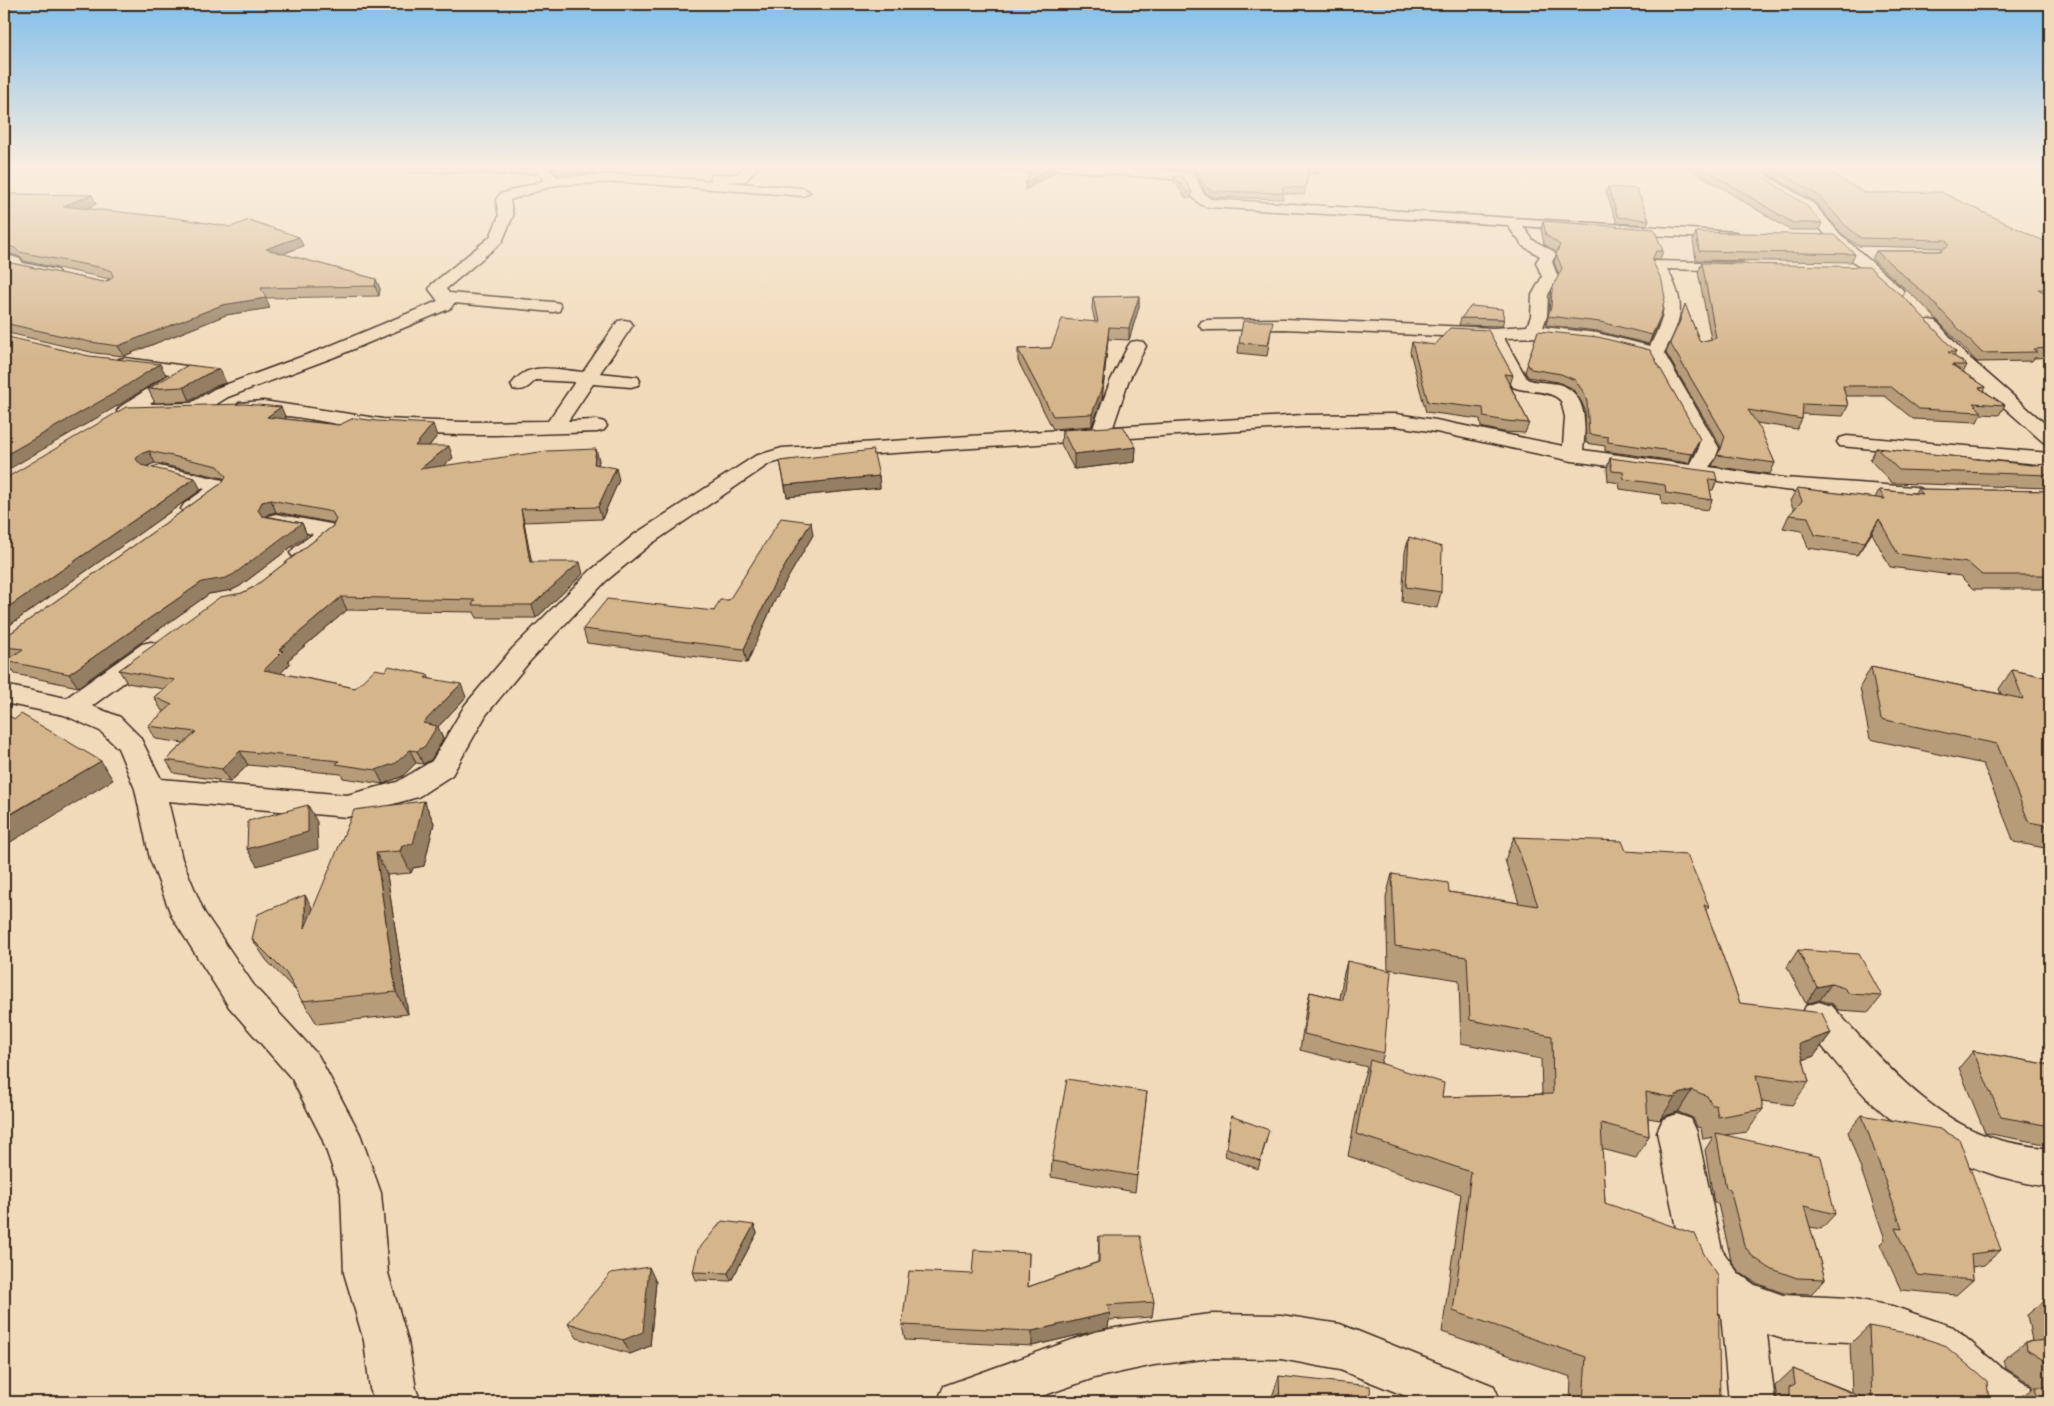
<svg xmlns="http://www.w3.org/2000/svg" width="2054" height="1406" font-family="'Playpen Sans',sans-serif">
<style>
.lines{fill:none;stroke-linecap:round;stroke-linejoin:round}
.minor-casing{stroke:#3b2a1e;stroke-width:3}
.minor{fill:#f1dab9;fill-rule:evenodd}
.wall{fill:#b69c78;stroke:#3b2a1e}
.shaded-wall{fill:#947f62;stroke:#3b2a1e}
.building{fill:#d4b58c;stroke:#3b2a1e}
</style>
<rect width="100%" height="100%" fill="#f1dab9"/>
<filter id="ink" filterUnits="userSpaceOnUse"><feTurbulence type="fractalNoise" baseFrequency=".02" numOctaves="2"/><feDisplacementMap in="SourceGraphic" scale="10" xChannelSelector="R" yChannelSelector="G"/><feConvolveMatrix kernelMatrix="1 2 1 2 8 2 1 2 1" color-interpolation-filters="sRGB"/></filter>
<g filter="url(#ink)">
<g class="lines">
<defs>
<g id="minor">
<path d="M540 165H553L549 170 558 177 623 174 713 181 710 178 712 175 737 174 746 165H759L746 181 725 182 803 188 810 192 803 196 623 182 556 185 510 200 513 216 502 242 446 289 449 293 553 302 559 303 561 307 559 311 553 312 454 303 451 308 337 356 228 397 202 413 127 417 120 415 117 411 120 407 170 374 119 367 116 363 119 359 125 358 194 367 196 371 194 375 150 404 191 403 214 389 325 348 438 301 429 289 432 284 490 237 499 216 496 200 500 194 545 180 535 170Z"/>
<path d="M1044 165H1092L1186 172 1195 175 1203 193 1211 199 1736 232 1738 235 1736 238 1731 239 1625 234 1523 226 1533 240 1553 251 1556 254 1552 262 1558 277 1548 295 1547 316 1543 327 1597 333 1650 346C1667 313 1669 301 1651 268L1654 261 1743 263 1745 266 1743 269 1737 271 1667 269C1687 305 1682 318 1664 353L1719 448 1715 459 1709 467 1784 478 1914 487 1922 489 1925 494 1922 499 1914 501 1784 490 1572 461 1436 432 1396 426 1303 427 784 460 769 464 651 544 606 581 530 661 486 715 452 775 418 797 347 817 168 801 182 859 204 912 255 987 318 1055 360 1134 381 1193 388 1273 408 1341 416 1389 421 1402H375L370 1389 364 1341 344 1273 341 1193 322 1138 292 1079 229 1007 172 917 150 859 135 789 118 748 100 731 64 715 4 703V685L66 698 142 644 151 642 160 644 164 650 160 656 92 706 120 717 140 737 161 779 347 795 397 782 432 761 465 705 512 649 590 571 635 534 755 456 782 448 1093 428 1110 382 1128 346 1131 342 1137 341 1143 342 1146 346 1128 382 1113 427 1303 415 1396 414 1436 420 1563 446 1565 417 1561 401C1550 389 1528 393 1513 387L1487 338 1284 329 1208 330 1202 329 1199 325 1202 321 1208 320 1284 319 1493 328 1527 326 1531 316 1532 295 1542 277 1536 262 1540 256 1523 246 1507 225 1208 207C1192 203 1191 192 1183 180L1050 169ZM1544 337 1596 343 1648 357 1699 448 1690 465 1583 450C1586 426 1588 392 1558 384 1548 382 1537 383 1527 379L1504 338Z"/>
<path d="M1736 165H1750L1814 204 1840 234 1902 289 1904 292 1902 295H1890L1830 240 1804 210Z"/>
<path d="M4 254 20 259 23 263 57 270 59 273 57 276 51 278 12 270 4 264Z"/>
<path d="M624 320 630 321 633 325 600 373 638 377 640 381 638 385 631 387 593 384 568 421 597 420 604 422 607 426 604 430 597 432C526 434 454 438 383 431 354 428 325 421 296 417 277 414 257 416 239 411L236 407 239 403 263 401 383 419 463 422 548 421 575 382 536 380C528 387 525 392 513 389L511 385C528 360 556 370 583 372L618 321Z"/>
<path d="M1930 320 1936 321 1965 354 2050 428V444L2043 442 1953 362 1921 325 1924 321Z"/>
<path d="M1847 436 2050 453V465L1840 446 1837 442 1840 438Z"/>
<path d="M159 466 223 480 230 489 227 494C214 503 201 518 184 514L181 509 184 504 205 489 152 476 148 472 152 468Z"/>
<path d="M276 514 336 525 340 532C331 546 311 562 294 558L290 553 294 548 313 534 268 526 265 521 268 516Z"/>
<path d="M1819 1002 1832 1006C1875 1053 1927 1116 1990 1137 2010 1144 2030 1146 2050 1149V1187C1980 1178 1917 1147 1866 1097 1845 1075 1826 1050 1806 1028L1801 1017 1806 1006Z"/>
<path d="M1677 1114 1691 1119 1697 1132 1722 1250 1738 1273 1755 1285 1783 1295 1850 1298 1892 1306 1953 1327 2000 1367 2030 1386 2037 1402H1972L1923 1361 1892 1350 1850 1342 1783 1339 1767 1334 1775 1402H1729L1721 1314C1703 1299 1691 1281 1682 1259L1657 1132 1663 1119Z"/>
<path d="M1211 1314 1281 1315 1340 1324 1494 1386 1501 1402H1421L1340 1370 1281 1359 1211 1358 1154 1365 1094 1378 1025 1402H937L944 1386 1094 1332 1154 1321Z"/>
</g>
</defs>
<!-- minor casing -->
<use href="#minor" class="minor-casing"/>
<!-- minor -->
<use href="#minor" class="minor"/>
</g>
<!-- wall -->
<g class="wall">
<path d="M539 164 535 168 537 174 495 176 494 173H409L407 167Z"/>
<path d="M550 164H598L593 173 557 174 552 170Z"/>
<path d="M969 164 1056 165V171L1025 190 1030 173 969 169Z"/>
<path d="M1164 164H1317L1318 168V174H1308L1304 195 1283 193V199L1212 197 1205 192 1196 173 1164 168Z"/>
<path d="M1683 164H1744L1822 223 1819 230H1790Z"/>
<path d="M1769 166 2050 244V357L2034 358 2032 361 1977 362 1922 304 1872 259 1876 251H1940L1943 249 1942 248 1858 246 1841 233 1815 202 1767 173Z"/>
<path d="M1174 176 1192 192 1191 198H1186L1174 181Z"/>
<path d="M1608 187 1649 220 1647 225 1617 223 1606 192Z"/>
<path d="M4 194 92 195 96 204 84 209 299 237 303 246 283 254 376 279 380 289 379 296 266 298 270 308 226 315 124 356 95 353 4 332V260L6 262 103 282 110 279 24 261 21 257 5 252 4 253Z"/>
<path d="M1543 221 1663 251 1660 259H1653L1652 261 1658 324 1649 344 1597 331 1546 325 1549 314 1550 298 1552 289 1559 275 1554 262 1557 253 1544 244 1541 229Z"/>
<path d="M1696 232 1855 254 1851 262 1696 260 1693 240Z"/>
<path d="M1702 263 1956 352 1954 356 1967 365 1963 373 1986 387 1984 391 2005 405 1999 415 1981 414 1977 422 1913 419 1885 396H1846L1848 406 1843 416 1802 414V419L1797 429 1756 423 1775 463 1770 474 1712 466 1721 447 1666 353 1670 343 1678 325 1685 304 1700 342 1711 339 1698 272Z"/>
<path d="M1139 296V307L1129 340 1108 339 1102 400 1092 426 1053 429 1018 361V349L1051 348 1095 322 1092 308 1093 297Z"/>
<path d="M1461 318 1504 319 1502 326 1459 325Z"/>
<path d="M1271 331 1267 356 1238 353 1239 343Z"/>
<path d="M1538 331 1700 439 1697 448 1689 463 1605 451V446L1586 443 1585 410 1581 401 1572 388 1558 382 1528 377 1525 372Z"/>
<path d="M1412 342 1513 375 1510 385 1529 423 1525 433 1503 432 1481 427 1480 419 1426 412 1410 352Z"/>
<path d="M226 383 213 387 190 401 155 403 148 389Z"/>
<path d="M286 418 285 419 437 436 429 446 453 458 443 466 599 460 598 465 619 480 602 519 524 522 531 562 583 574 536 618H477L474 612 347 610 288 660 290 664 280 673 355 688 385 671 428 675 429 678 466 697 438 727 443 739 431 760 423 764 416 763 403 776 383 784 343 778 341 774 248 765 230 782 174 773 166 760 184 743 156 739 148 726 165 711H162L154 697 164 689 127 683 119 670 242 593 254 587 333 526 334 523 276 512 268 514 266 516 302 523 307 535 240 586 232 590 209 594 78 687 15 674 6 661 8 659H4V638L5 637 222 483 224 479 223 478 155 463 147 466H146L201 490 4 629V478Z"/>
<path d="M1062 430 1136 447 1135 462 1074 469 1061 444Z"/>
<path d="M1876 448 2032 465 2050 464V488L1892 483 1870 460Z"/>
<path d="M1610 458 1717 480 1713 490H1710L1712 500 1708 510 1662 504 1661 495 1620 489 1619 483 1608 481 1607 468Z"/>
<path d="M780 461 879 476 880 488 787 497Z"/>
<path d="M1797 488 1875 498 1879 490 1915 493 1917 489 2050 491V589H1973L1960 576 1890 567 1872 533 1857 555 1808 548 1802 531 1783 528 1789 515 1794 510 1790 501Z"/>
<path d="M813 535 775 600 747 663 587 643 583 629 714 611Z"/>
<path d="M1409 537 1441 592 1437 608 1402 602 1405 552Z"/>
<path d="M1871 667 2001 694 1999 689 2012 670 2050 678V849L2014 842 1983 764 1870 739 1860 687Z"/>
<path d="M424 801 434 823 424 866 413 868 411 873 387 875 408 1014 317 1024 298 993 267 961 252 939 313 909Z"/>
<path d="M1514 837 1626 851 1709 906 1706 911 1740 1003 1831 1033 1814 1056 1803 1060 1809 1082 1792 1105 1761 1101 1763 1109 1747 1132 1725 1135 1835 1214 1821 1229 1810 1227 1825 1279 1811 1294 1783 1293 1756 1283 1739 1272 1731 1260 1718 1204 1714 1203 1705 1150 1713 1137 1703 1139 1701 1128 1697 1127 1693 1118 1678 1112 1662 1117 1660 1120 1648 1118 1649 1136 1636 1158 1602 1149 1605 1203 1720 1402H1570L1571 1377 1442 1332 1461 1194 1348 1156 1362 1083 1367 1067 1300 1050 1306 1009 1310 992 1340 999 1343 977 1347 961 1384 1053 1381 1063 1442 1097 1542 1094 1541 1059 1461 1043 1459 980 1388 969 1386 897 1392 874 1449 892 1519 903 1505 860Z"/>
<path d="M1798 950 1882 996 1869 1012 1838 1010 1833 1004 1820 1000 1806 1004 1787 967Z"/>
<path d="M1973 1051 2050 1065V1145L1985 1133 1959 1068Z"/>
<path d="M1147 1092 1135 1192 1051 1177 1052 1161Z"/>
<path d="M1862 1115 2001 1250 1984 1265 1972 1267 1973 1280 1956 1295 1901 1290 1880 1244 1885 1239 1848 1132Z"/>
<path d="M1231 1116 1267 1138 1258 1169 1225 1156Z"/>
<path d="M754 1225 757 1233 731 1281 696 1280 693 1272Z"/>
<path d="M1099 1236 1154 1302 1152 1317 1109 1320 1108 1328 1032 1346 905 1340 902 1325 972 1274 1029 1253 1028 1287 1098 1262Z"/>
<path d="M656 1282 650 1346 630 1354 577 1338 568 1323Z"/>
<path d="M2049 1297H2050V1402H2014L2033 1388 2031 1384 2005 1368 2003 1360 2026 1342 2032 1341 2027 1315Z"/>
<path d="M1869 1326 1989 1402H1773L1777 1399 1775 1386 1793 1369 1852 1392 1850 1344Z"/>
<path d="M1279 1376 1371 1402H1272V1397Z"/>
</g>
<!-- shaded-wall -->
<g class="shaded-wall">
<path d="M532 164H539L535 168Z"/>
<path d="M594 164H598L593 173 592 167Z"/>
<path d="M1056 165V171L1025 190V183Z"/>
<path d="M92 195 96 204 68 216 63 206Z"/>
<path d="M299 237 303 246 269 259 266 249Z"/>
<path d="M376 279 380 289 379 296 375 286Z"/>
<path d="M1139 296V307L1129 340V328Z"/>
<path d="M266 298 270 308 226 315 124 356 118 346 222 305Z"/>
<path d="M1661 315 1658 324 1649 344 1652 335Z"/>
<path d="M1109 327 1108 339 1102 400 1092 426V414Z"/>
<path d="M160 364 166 375 119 405 4 472V456Z"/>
<path d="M220 369 226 383 213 387 190 401 184 387 207 374Z"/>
<path d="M281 407 286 418 273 428 267 417Z"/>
<path d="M433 424 437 436 419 458 415 446Z"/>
<path d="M1700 439 1697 448 1689 463 1692 454Z"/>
<path d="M449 446 453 458 424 481 420 469Z"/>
<path d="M1136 447 1135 462 1074 469V454Z"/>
<path d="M596 449 599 460 597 476 594 464Z"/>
<path d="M149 451 155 463 147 466 142 471 136 459 140 454Z"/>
<path d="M616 468 619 480 602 519 598 507Z"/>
<path d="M879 476 880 488 787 497 785 485Z"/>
<path d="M195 478 201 490 4 629V610Z"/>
<path d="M271 500 276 512 268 514 263 522 258 510 262 502Z"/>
<path d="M521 509 524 522 534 574 530 562Z"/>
<path d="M1879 519 1872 533 1857 555 1865 542Z"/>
<path d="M811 522 813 535 775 600 747 663 744 649 773 586Z"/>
<path d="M302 523 307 535 240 586 232 590 209 594 78 687 69 674 202 582Z"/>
<path d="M580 562 583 574 536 618 532 605Z"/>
<path d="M341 597 347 610 288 660 290 664 271 683 264 670 279 650Z"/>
<path d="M461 684 466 697 438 727 443 739 431 760 423 764 417 751 423 723Z"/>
<path d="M410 750 416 763 403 776 383 784 376 770Z"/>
<path d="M240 751 248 765 230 782 222 769Z"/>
<path d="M101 761 113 780 4 846V819Z"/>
<path d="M424 801 434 823 424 866 413 868 411 873 400 851Z"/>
<path d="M308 805 317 822 318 849 257 866 247 849Z"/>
<path d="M376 853 387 875 408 1014 396 992Z"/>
<path d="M305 895 318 918 305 928Z"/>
<path d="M1831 984 1820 1000 1806 1004 1817 987Z"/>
<path d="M1831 1033 1814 1056 1783 1067 1799 1044Z"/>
<path d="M1692 1090 1678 1112 1662 1117 1660 1120 1676 1095Z"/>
<path d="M754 1225 757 1233 731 1281 728 1273Z"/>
<path d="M649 1267 656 1282 650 1346 630 1354 623 1340Z"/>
<path d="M1110 1313 1108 1328 1032 1346V1331Z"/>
</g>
<!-- building -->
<g class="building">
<path d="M413 164H532L535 168 493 170 494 167H407Z"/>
<path d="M551 164H594L592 167 555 168Z"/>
<path d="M1002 164H1055L1056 165 1025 183 1033 167Z"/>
<path d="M1181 164H1317L1318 168H1309L1305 188 1283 187V193L1212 191 1205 186 1196 167Z"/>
<path d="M1696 164H1744L1806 205 1822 223H1793Z"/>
<path d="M1817 165 1865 193 1941 192 2050 244V289H2038L2050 296V348L2033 349 2037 352 1982 353 1926 295 1876 251H1940L1949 245 1946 240 1861 238 1845 225 1818 195 1769 166Z"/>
<path d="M1174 176H1182L1192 192H1187Z"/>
<path d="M1608 187 1637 189 1649 220 1618 217Z"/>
<path d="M4 194 92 195 63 206 176 218 231 227 249 220 299 237 266 249 376 279 375 286 261 288 266 298 222 305 118 346 90 342 4 323V260L6 262 103 282 110 280 113 276 111 271 103 268 19 252 15 248 4 244Z"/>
<path d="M1543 221 1654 229 1663 251H1656L1652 260 1662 281 1665 298 1661 315 1652 335 1600 322 1548 316 1551 307 1552 289 1562 268 1556 254 1560 245 1546 235Z"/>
<path d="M1696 232 1834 235 1855 254 1699 251Z"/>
<path d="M1702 263 1869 267 1912 305 1956 352H1948L1967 365H1952L1986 387 1979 388 2005 405 1973 403 1982 412 1919 409 1890 386H1843L1848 406 1803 404 1802 419 1748 410 1760 428 1775 463 1717 455 1721 449 1725 436 1670 343 1680 321 1685 304 1700 342 1716 338Z"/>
<path d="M1139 296 1129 328 1109 327 1102 387 1092 414 1053 416 1018 349 1051 348 1062 319 1098 322 1093 297Z"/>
<path d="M1471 306 1502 309 1504 319 1461 318Z"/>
<path d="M1243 321H1273L1268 345 1239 343Z"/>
<path d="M1450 328 1488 330 1513 375 1504 374 1529 423 1506 421 1484 417 1483 408 1428 402 1412 342 1435 345Z"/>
<path d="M1538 331 1598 337 1650 350 1700 439 1692 454 1608 442V437L1589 434 1587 402 1584 393 1575 380 1561 374 1531 369 1527 363Z"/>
<path d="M4 336 89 356 160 364 113 394 4 456Z"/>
<path d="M188 365 220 369 207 374 184 387 148 389Z"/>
<path d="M245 404 281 407 267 417 339 425 354 418 377 421 433 424 415 446H449L420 469 547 451 596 449 594 464 616 468 598 507 521 509 530 562H580L532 605H472L475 600 341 597 279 650 283 651 264 670 355 688 375 669 385 671 389 666 428 675 425 678 461 684 423 723 437 726 425 746 417 751 410 750 396 763 376 770 336 764 339 761 240 751 222 769 166 760 196 732 148 726 172 705 154 697 175 680 119 670 220 597 242 593 254 587 333 526 336 519 332 512 271 500 262 502 258 510 262 516 302 523 234 574 226 578 202 582 69 674 6 661 23 649 4 647V638L5 637 222 483 226 476 218 466 149 451 140 454 136 459 141 465 195 478 4 610V478H6L126 407Z"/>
<path d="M1123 426 1136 447 1074 454 1062 430Z"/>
<path d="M1876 448 2032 465 2050 464V475L1899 470Z"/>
<path d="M873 450 879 476 785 485 780 461Z"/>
<path d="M1610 458 1715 472 1717 480 1708 479 1712 500 1666 493 1665 485 1624 479 1623 472 1612 471Z"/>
<path d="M1797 488 1885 499 1879 490 1923 494 1917 489 2050 491V575H1982L1968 563 1898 554 1879 519 1865 542 1815 535 1808 517 1789 515 1802 501Z"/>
<path d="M781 518 811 522 773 586 744 649 583 629 607 599 714 611 720 600H729Z"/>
<path d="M1409 537 1442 547 1441 592 1406 587Z"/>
<path d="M1871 667 2023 699 2012 670 2050 678V826L2029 822 1997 744 1881 719Z"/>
<path d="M4 714 15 719 21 714 101 761 4 818Z"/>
<path d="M424 801 413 844 402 846 400 851 376 853 396 992 302 1001 286 973 252 939 258 914 305 895V928L354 810Z"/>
<path d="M308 805V832L247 849 248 821Z"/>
<path d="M1514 837 1622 841 1626 851 1687 855 1709 906 1704 905 1740 1003 1822 1013 1831 1033 1799 1044 1809 1082 1756 1075 1763 1109 1718 1117 1716 1105H1712L1707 1096 1692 1090 1676 1095 1675 1098 1646 1092 1649 1136 1601 1123 1605 1203 1695 1234 1704 1254 1718 1275 1720 1402H1583L1586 1357 1453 1311 1471 1172 1356 1134 1370 1060 1444 1083 1442 1097 1553 1094 1552 1036 1470 1020 1467 957 1395 946 1392 874 1448 883 1449 892 1538 906Z"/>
<path d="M1798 950 1859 954 1882 996 1850 994 1844 988 1831 984 1817 987Z"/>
<path d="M1347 961 1391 971 1384 1053 1304 1034 1310 992 1343 1000Z"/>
<path d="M1973 1051 2050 1065V1126L2001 1117Z"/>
<path d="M1067 1079 1147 1092 1137 1176 1052 1161Z"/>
<path d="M1862 1115 1940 1129 1959 1139 2001 1250 1971 1254 1973 1280 1917 1275 1895 1228 1902 1229Z"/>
<path d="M1231 1116 1269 1130 1260 1161 1227 1148Z"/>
<path d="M1716 1133 1821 1157 1835 1214 1804 1206 1825 1279 1797 1278 1769 1268 1752 1256 1744 1245 1730 1189 1726 1188Z"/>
<path d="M722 1221 754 1225 728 1273 693 1272 698 1250Z"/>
<path d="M1099 1236H1140L1154 1302 1107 1305 1110 1313 1032 1331 902 1325 909 1271 972 1274 974 1250 1029 1253 1028 1287 1099 1262Z"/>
<path d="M649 1267 643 1332 623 1340 568 1323 611 1273Z"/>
<path d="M1869 1326 1911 1334 1944 1345 1987 1381 1989 1402H1789V1387L1795 1384 1793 1369 1872 1401Z"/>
<path d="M2050 1340V1364L2027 1350 2026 1342Z"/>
<path d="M1279 1376 1370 1386 1371 1402H1280Z"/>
<path d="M2035 1387H2050V1402H2038Z"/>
</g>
</g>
<!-- sky -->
<linearGradient id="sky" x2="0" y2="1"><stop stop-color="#83bfea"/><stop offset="0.46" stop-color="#f9eee0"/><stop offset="1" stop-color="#f9eee0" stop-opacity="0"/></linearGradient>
<rect width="2054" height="361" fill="url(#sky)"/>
<!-- margin -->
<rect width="2054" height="1406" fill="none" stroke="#f1dab9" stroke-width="20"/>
<rect x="10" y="10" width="2034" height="1386" fill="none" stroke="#3b2a1e" stroke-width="2" filter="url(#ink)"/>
</svg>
